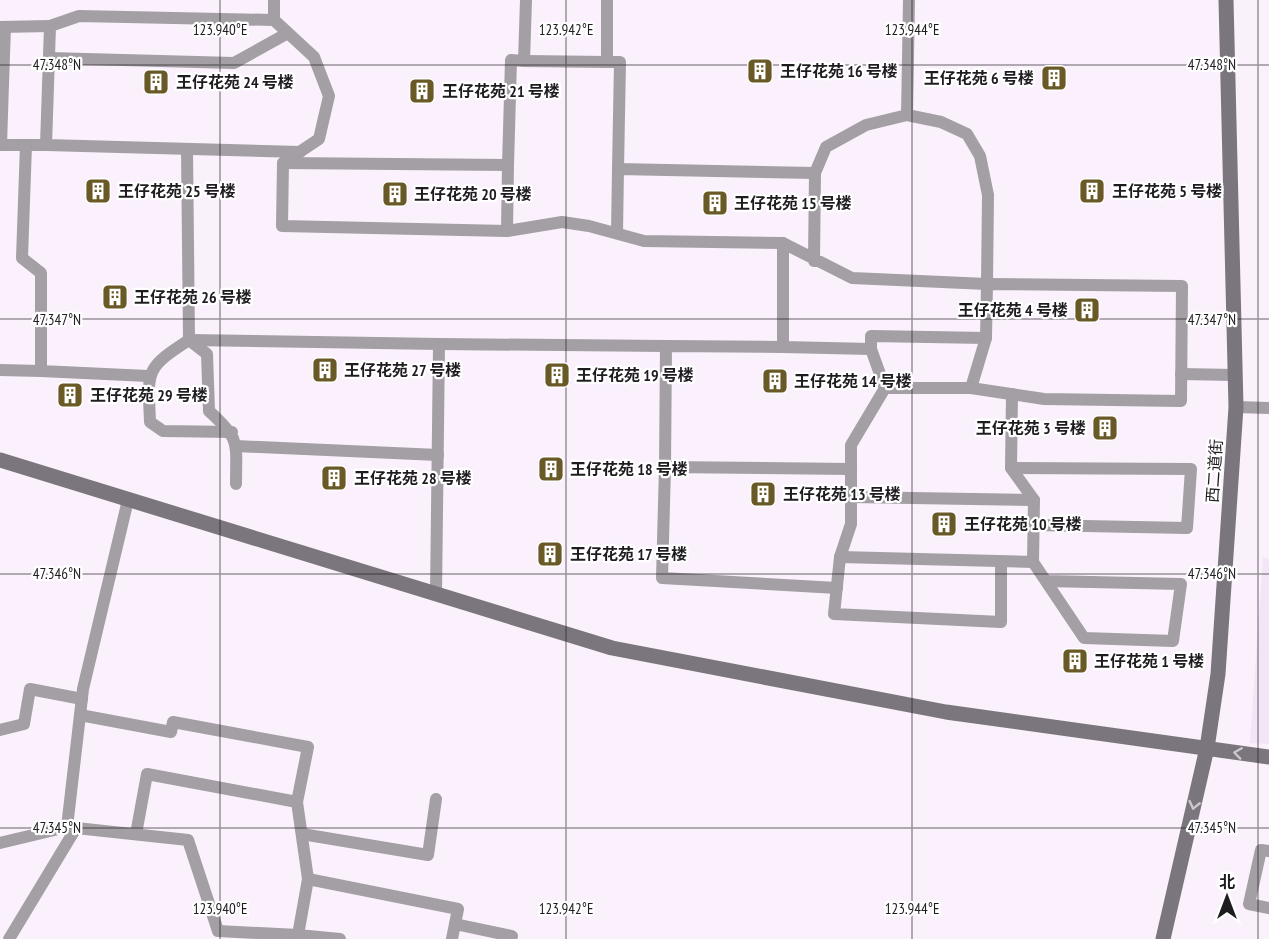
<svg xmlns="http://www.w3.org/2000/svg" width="1269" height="939" font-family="'PT Sans Narrow','Noto Sans SC',sans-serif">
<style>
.built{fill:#f2e5f6}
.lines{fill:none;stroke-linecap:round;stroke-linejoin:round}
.street{stroke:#a39fa4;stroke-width:12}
.secondary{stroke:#7b767d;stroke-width:15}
.oneway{stroke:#cac8cb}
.ticks{fill:none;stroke:#1f1c20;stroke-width:1.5;stroke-opacity:0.45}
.labels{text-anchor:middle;stroke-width:4.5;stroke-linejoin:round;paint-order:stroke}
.poi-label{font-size:16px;font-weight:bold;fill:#1f1c20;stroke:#fff;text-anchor:start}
.street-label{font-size:16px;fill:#1f1c20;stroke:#fff}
.ticks-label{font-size:15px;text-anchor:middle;fill:#1f1c20;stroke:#fff;stroke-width:4.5;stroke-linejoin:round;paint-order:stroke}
</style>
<rect width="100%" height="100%" fill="#faf1fc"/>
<!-- built -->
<path class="built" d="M1263 558 1269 559V744L1250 743Z"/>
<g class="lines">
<!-- street -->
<g class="street">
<path d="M274 0V20L314 57 329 96 319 139 283 163 282 226 507 231"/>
<path d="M607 0V62H620L618 169"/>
<path d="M274 20 79 16 50 26 46 145 300 152"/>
<path d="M0 27 50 26"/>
<path d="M49 58 234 63 288 33"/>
<path d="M524 61 607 62"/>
<path d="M0 84H3L5 27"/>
<path d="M907 115 909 0"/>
<path d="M0 145H46"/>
<path d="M1 145 3 84"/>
<path d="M26 145 22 258 41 273V371L148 376"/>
<path d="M187 149 189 340 207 354 209 411C241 440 236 442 236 484"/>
<path d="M283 163 508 165 507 231 562 222 589 226 644 241 783 243 852 278 987 284 988 195 980 156 967 134 941 122 907 115 866 125 826 147 815 173 814 261"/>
<path d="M508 165 511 60 524 61 526 0"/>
<path d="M617 233 618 169 815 173"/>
<path d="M783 243V347L871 349V336L986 338"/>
<path d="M987 284 1182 286 1181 401 1044 399 971 388 986 338Z"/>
<path d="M439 344 666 346"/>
<path d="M871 349 885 388H971"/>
<path d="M0 370 41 371"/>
<path d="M1181 374 1234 375"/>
<path d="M885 388 851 445V524L840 557 834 614 1001 622V562"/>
<path d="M1012 394 1011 468 1034 500 1033 562 1084 638 1173 641 1181 584 1046 581"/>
<path d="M1236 407 1269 408"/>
<path d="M232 432 163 431 150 422C148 371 144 369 189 340L439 344 436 594"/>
<path d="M236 446 438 455"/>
<path d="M665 467 666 346 783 347"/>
<path d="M1011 468 1191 469 1187 528 1033 525"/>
<path d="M851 497 1034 500"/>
<path d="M128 500 83 689 67 827 188 840 218 931 298 935"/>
<path d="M840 557 1033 562"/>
<path d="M837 588 662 578 665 467 851 469"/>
<path d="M80 715 171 732 173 722 308 747 297 802"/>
<path d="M0 730 24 724 30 689 82 699"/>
<path d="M136 834 147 774 297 802 308 879 298 935 340 939"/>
<path d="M302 834 428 855 436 799"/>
<path d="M0 843 67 827"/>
<path d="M1269 851 1261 850 1249 904 1269 908"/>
<path d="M308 879 458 909 452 939"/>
<path d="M455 924 512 936 511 939"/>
<path d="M9 939 76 828"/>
</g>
<!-- secondary -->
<g class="secondary">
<path d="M0 460 612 648 946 712 1269 757"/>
<path d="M1163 939 1207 748 1218 674 1236 407 1226 0"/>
</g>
</g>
<!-- one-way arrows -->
<defs><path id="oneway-chevron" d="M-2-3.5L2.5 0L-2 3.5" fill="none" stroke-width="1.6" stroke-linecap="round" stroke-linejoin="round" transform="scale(1.5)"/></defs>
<g class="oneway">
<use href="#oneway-chevron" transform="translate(1238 753) rotate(-172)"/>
<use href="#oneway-chevron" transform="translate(1194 805) rotate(103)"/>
</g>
<!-- ticks -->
<path class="ticks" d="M220 0V939M566 0V939M912 0V939M1258 0V939M0 65H1269M0 319H1269M0 574H1269M0 828H1269"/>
<!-- icons -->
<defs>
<symbol id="building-square" viewBox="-11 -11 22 22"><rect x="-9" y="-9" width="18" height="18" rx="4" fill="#685926" stroke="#fff"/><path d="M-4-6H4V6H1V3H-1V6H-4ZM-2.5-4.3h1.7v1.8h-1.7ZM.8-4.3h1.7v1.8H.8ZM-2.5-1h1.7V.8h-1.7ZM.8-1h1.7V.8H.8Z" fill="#fff"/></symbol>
</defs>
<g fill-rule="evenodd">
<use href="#building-square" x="745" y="56" width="30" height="30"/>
<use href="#building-square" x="1039" y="63" width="30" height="30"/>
<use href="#building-square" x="141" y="67" width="30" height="30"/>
<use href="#building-square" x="407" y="76" width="30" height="30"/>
<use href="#building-square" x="83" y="176" width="30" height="30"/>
<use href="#building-square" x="1077" y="176" width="30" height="30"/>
<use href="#building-square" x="380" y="179" width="30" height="30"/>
<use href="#building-square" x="700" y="188" width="30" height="30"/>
<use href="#building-square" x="100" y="282" width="30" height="30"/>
<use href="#building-square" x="1072" y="295" width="30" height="30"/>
<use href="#building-square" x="310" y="355" width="30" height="30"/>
<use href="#building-square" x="542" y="360" width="30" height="30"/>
<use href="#building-square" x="760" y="366" width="30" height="30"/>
<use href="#building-square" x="55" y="380" width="30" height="30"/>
<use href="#building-square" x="1090" y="413" width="30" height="30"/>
<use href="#building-square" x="536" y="454" width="30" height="30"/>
<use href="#building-square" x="319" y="463" width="30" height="30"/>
<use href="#building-square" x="748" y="479" width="30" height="30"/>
<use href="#building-square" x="929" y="509" width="30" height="30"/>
<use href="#building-square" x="535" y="539" width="30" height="30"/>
<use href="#building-square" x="1060" y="646" width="30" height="30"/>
</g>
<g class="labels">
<!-- poi labels -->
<g class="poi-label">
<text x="780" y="77">王仔花苑 16 号楼</text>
<text x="1034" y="84" text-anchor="end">王仔花苑 6 号楼</text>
<text x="176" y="88">王仔花苑 24 号楼</text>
<text x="442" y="97">王仔花苑 21 号楼</text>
<text x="118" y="197">王仔花苑 25 号楼</text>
<text x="1112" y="197">王仔花苑 5 号楼</text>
<text x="414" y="200">王仔花苑 20 号楼</text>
<text x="734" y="209">王仔花苑 15 号楼</text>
<text x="134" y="303">王仔花苑 26 号楼</text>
<text x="1068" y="316" text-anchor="end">王仔花苑 4 号楼</text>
<text x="344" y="376">王仔花苑 27 号楼</text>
<text x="576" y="381">王仔花苑 19 号楼</text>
<text x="794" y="387">王仔花苑 14 号楼</text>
<text x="90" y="401">王仔花苑 29 号楼</text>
<text x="1086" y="434" text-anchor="end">王仔花苑 3 号楼</text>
<text x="570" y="475">王仔花苑 18 号楼</text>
<text x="354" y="484">王仔花苑 28 号楼</text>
<text x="783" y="500">王仔花苑 13 号楼</text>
<text x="964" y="530">王仔花苑 10 号楼</text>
<text x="570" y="560">王仔花苑 17 号楼</text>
<text x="1094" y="667">王仔花苑 1 号楼</text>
</g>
<!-- street labels -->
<g class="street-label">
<text transform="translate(1214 471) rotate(-86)" y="6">西二道街</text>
</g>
</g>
<g class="ticks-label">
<text x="220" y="35">123.940°E</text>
<text x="566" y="35">123.942°E</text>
<text x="912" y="35">123.944°E</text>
<text x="57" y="70">47.348°N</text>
<text x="1212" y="70">47.348°N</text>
<text x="57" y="325">47.347°N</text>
<text x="1212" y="325">47.347°N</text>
<text x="57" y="579">47.346°N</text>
<text x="1212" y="579">47.346°N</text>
<text x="57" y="833">47.345°N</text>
<text x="1212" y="833">47.345°N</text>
<text x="220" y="914">123.940°E</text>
<text x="566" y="914">123.942°E</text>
<text x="912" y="914">123.944°E</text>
</g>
<!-- north arrow -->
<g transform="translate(1227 897)" stroke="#ffffff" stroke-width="4.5" paint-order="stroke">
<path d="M0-4.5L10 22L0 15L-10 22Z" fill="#1f1c20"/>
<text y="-9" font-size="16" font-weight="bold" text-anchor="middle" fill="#1f1c20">北</text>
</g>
</svg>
